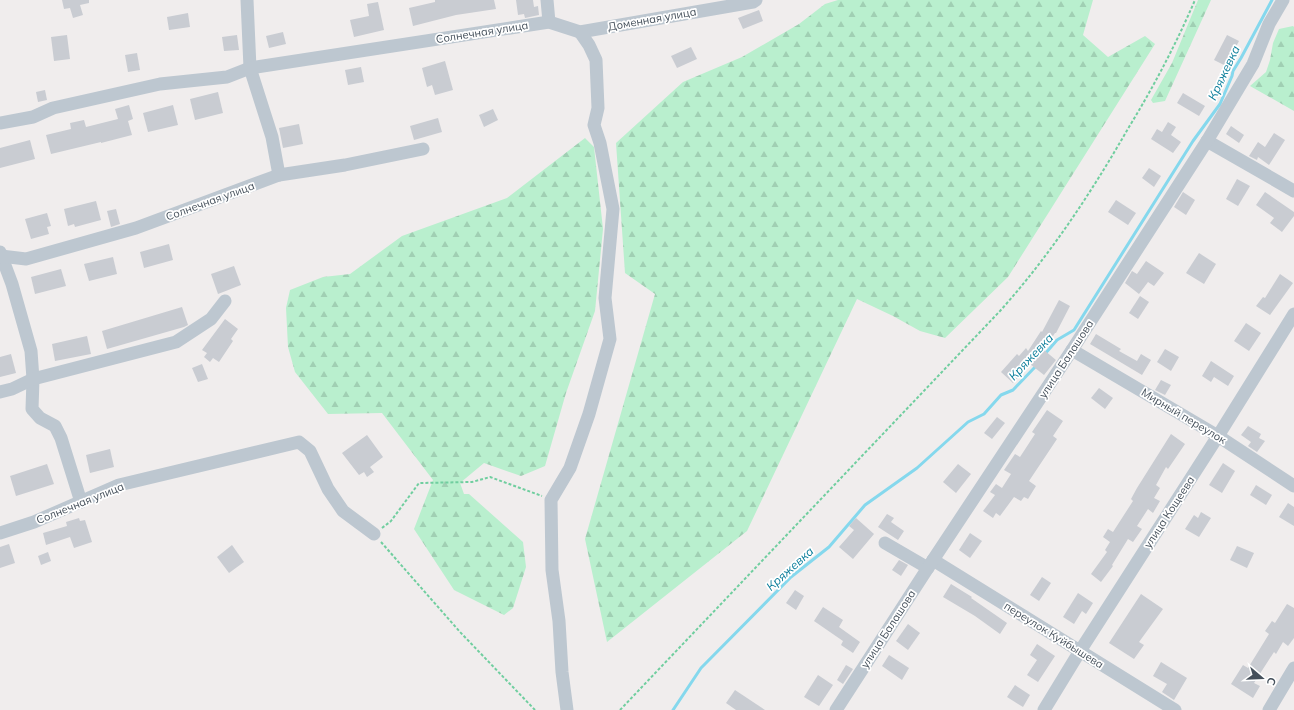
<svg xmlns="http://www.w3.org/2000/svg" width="1294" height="710" font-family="Mulish,sans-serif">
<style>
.forest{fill:url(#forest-firs)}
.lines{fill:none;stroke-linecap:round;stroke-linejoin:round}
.stream{stroke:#85d8ed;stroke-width:3}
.building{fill:#c9ccd2}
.path{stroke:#70ce9f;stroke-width:2;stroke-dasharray:3 2;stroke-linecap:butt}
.minor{stroke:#bdc7d0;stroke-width:13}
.labels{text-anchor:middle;stroke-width:3.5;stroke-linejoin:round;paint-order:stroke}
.street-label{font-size:11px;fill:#45505b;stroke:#fff}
.water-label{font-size:12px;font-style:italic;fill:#0a7d9a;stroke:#fff}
</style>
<defs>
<pattern id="forest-firs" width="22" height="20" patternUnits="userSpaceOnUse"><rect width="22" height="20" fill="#b9efce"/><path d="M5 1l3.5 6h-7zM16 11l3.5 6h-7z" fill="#a0cfb3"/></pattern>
</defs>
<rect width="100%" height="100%" fill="#f0eded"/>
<!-- forest -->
<g class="forest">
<path d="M838 0H1093L1083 35 1108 57 1145 36 1155 44 1008 277 945 338 920 331 893 316 857 299 747 531 607 642 585 539 655 294 625 273 616 143 683 82 742 57 799 24 825 4Z"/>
<path d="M1198 0H1211L1165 101 1153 103 1151 100 1172 63Z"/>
<path d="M1293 26 1294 27V111L1250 86 1266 72 1270 60 1273 43 1279 29Z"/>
<path d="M585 138 594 147 603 229 595 311 566 393 545 466 521 476 484 463 460 483 464 494H469L523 542 526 567 513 608 504 615 454 590 414 529 433 480 382 413 328 414 295 372 288 347 286 308 290 290 323 277 350 274 402 236 507 198Z"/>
</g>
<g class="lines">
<!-- stream -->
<g class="stream">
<path d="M1044 355 1057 340 1074 330 1193 141 1220 104 1232 76 1233 71 1241 58 1272 0"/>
<path d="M673 710 701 668 791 577 829 547 865 505 917 468 968 422 984 414 1001 395 1013 390 1036 366"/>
</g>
</g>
<!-- building -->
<g class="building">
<path d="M62 0H89V3L80 5 83 15 73 18 70 8 64 9Z"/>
<path d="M435 0H494L496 9 456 15 413 26 409 8 435 2Z"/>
<path d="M516 0H533L534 7 538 6 539 15 525 18 524 14 518 15Z"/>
<path d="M378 2 384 30 354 37 350 20 369 16 367 4Z"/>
<path d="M759 10 763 21 743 29 738 18Z"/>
<path d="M188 13 190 27 169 30 167 17Z"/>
<path d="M283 32 286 44 269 48 266 36Z"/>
<path d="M67 35 70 59 54 61 51 37Z"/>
<path d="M237 35 239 50 224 51 222 37Z"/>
<path d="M1227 35 1239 41 1226 66 1214 60Z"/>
<path d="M691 47 697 59 677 68 671 56Z"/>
<path d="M137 53 140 70 128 72 125 55Z"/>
<path d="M445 61 453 90 435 95 432 85 427 87 422 68Z"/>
<path d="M361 67 364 82 348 85 345 70Z"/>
<path d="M45 90 47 100 38 102 36 92Z"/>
<path d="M218 92 223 113 195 120 190 99Z"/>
<path d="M1183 93 1205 106 1199 116 1177 103Z"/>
<path d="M129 105 133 119 128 121 132 135 101 143V142L51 154 46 135 71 129 70 123 84 120 86 127 118 119 115 109Z"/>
<path d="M173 105 178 125 148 132 143 113Z"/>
<path d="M493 109 498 120 484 127 479 115Z"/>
<path d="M438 118 442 132 414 140 410 126Z"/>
<path d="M1168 122 1176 127 1171 135 1181 142 1173 153 1151 139 1157 129 1162 132Z"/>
<path d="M299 124 303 144 283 148 279 128Z"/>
<path d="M1231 126 1244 135 1239 143 1226 134Z"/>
<path d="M1274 133 1285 140 1269 165 1258 157 1257 160 1249 156 1258 142 1265 147Z"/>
<path d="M30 140 35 159 0 168V148Z"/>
<path d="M1149 168 1161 176 1154 187 1142 178Z"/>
<path d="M1237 179 1250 186 1238 206 1226 199Z"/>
<path d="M1183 192 1195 200 1186 215 1174 207Z"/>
<path d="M1265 192 1294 212V216L1282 232 1270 223 1274 218 1256 205Z"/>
<path d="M1116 200 1136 213 1128 225 1108 212Z"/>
<path d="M96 201 101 220 75 227 74 224 68 226 64 209Z"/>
<path d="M116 209 120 224 111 227 107 211Z"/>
<path d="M47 213 51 226 47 227 49 234 31 239 25 219Z"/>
<path d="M169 244 173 260 144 268 140 252Z"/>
<path d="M1199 253 1216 264 1204 284 1186 273Z"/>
<path d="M113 257 117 274 89 281 84 264Z"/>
<path d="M1146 261 1164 273 1154 286 1148 282 1139 294 1125 283 1132 271 1137 274Z"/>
<path d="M234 266 241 285 218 294 211 274Z"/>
<path d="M61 269 66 286 35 294 31 277Z"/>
<path d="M1280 274 1293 283 1270 315 1256 306 1263 297 1265 298Z"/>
<path d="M1140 296 1149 302 1138 319 1129 313Z"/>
<path d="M1059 300 1070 306 1056 333H1055L1044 350 1056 360 1044 375 1030 364 1013 383 1001 372 1017 354 1019 356 1026 348 1028 351 1041 331 1042 332Z"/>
<path d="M182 307 188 325 184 327 107 349 102 331Z"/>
<path d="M225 319 238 329 231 339 233 341 219 362 213 358 210 362 204 357 207 353 202 350Z"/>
<path d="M1246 323 1261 333 1249 351 1234 341Z"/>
<path d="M1096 334 1121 349 1119 351 1137 361 1141 354 1151 360 1142 375 1090 344Z"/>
<path d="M87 336 91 354 55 361 52 344Z"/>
<path d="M1165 349 1179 357 1171 371 1157 362Z"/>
<path d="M11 354 16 373 0 377V357Z"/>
<path d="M1211 361 1234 376 1228 386 1214 377 1211 382 1202 376Z"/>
<path d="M202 364 208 379 198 382 192 368Z"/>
<path d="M1161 380 1171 385 1165 395 1155 390Z"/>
<path d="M1099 388 1113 398 1105 409 1091 398Z"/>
<path d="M1047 410 1063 421 1053 436 1057 439 1029 481 1036 486 1028 499 1024 497 1021 501 1014 497 1000 516 996 513 993 518 983 511 995 495 990 492 996 484 1002 488 1011 474 1004 470 1015 454 1020 457 1035 434 1032 432Z"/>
<path d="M997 417 1005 423 992 439 984 433Z"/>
<path d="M1248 426 1261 434 1259 438 1265 441 1257 452 1248 446 1251 442 1241 435Z"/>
<path d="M1171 434 1185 444 1168 469 1166 467 1156 485 1160 488 1154 498 1160 501 1153 513 1148 509 1137 526 1142 529 1133 542 1128 539 1112 565 1113 566 1101 582 1091 574 1107 552 1105 550 1110 542 1103 537 1108 529 1113 532 1133 501 1131 499 1137 488Z"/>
<path d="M367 435 383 457 370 467 374 472 367 477 364 472 359 475 342 453Z"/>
<path d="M110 449 114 467 90 473 86 455Z"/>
<path d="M1223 463 1235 471 1222 493 1209 485Z"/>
<path d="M47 464 54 484 16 496 10 476Z"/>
<path d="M958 464 971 474 956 493 943 482Z"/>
<path d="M1256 485 1272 495 1266 505 1250 495Z"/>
<path d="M1288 503 1294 507V526L1279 517Z"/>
<path d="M1201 512 1211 518 1199 537 1185 529 1194 515 1198 518Z"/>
<path d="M887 514 894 518 891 522 904 531 898 540 878 527Z"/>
<path d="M79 518 80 521 85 520 92 542 74 548 70 537 46 545 43 533 67 526 66 522Z"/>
<path d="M856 518 874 534 853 559 839 547 854 530 849 526Z"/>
<path d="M970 533 982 541 970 558 959 550Z"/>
<path d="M9 544 15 563 0 568V547Z"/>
<path d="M232 545 244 562 229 573 217 557Z"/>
<path d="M1237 546 1254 553 1247 568 1230 560Z"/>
<path d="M48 552 51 561 41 565 38 556Z"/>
<path d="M899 560 908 565 901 576 892 570Z"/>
<path d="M1042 577 1051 583 1039 601 1030 595Z"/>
<path d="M951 584 972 597 971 598 1007 623 1000 634 975 616 943 597Z"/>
<path d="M795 590 804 596 796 610 786 603Z"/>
<path d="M1078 593 1093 603 1086 614 1082 611 1074 624 1063 617Z"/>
<path d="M1141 594 1163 609 1139 642 1144 645 1134 659 1109 643Z"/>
<path d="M1287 604 1294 608V638L1288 646 1283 642 1276 654 1274 652 1254 683 1260 686 1253 698 1231 684 1243 665 1248 668 1269 634 1265 631 1272 621 1275 623Z"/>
<path d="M823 607 843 620 839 627 860 642 853 653 841 645 843 641 814 621Z"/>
<path d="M908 624 920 633 908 650 896 641Z"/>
<path d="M1037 644 1055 656 1038 682 1027 675 1037 660 1030 655Z"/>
<path d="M889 655 909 668 902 680 882 666Z"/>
<path d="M1161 662 1187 678 1174 700 1162 692 1167 684 1153 676Z"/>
<path d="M846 665 853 669 843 684 837 680Z"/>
<path d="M818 675 833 685 819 706 804 697Z"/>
<path d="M1015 685 1030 695 1023 707 1007 697Z"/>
<path d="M735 690 765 710H736L726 703Z"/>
</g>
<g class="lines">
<!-- path -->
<g class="path">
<path d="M382 528 391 521 419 483 472 482 490 477 542 496"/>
<path d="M381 542 460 632 535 710"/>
<path d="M620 710 1000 311C1051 254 1091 193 1129 127 1154 86 1176 44 1195 0"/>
</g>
<!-- minor -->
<g class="minor">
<path d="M247 0 250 68 272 137 279 175"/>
<path d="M547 0 549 22"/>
<path d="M0 123 33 117 53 108 160 84 227 77 250 68 549 22 580 32 753 2 756 0"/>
<path d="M1207 141 1294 191"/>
<path d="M0 252 12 284 31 351 33 379 32 409 40 418 55 426 61 438 81 502"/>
<path d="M0 257 1 256 26 259 136 228 279 175 345 165 423 149"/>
<path d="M1072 350 1218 436 1294 486"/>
<path d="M0 392 12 389 33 379 176 342 211 319 225 301"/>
<path d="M0 533 34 522 119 485 299 442 310 451 328 489 343 511 374 534"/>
<path d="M885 543 928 568"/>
<path d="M933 560 1175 710"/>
<path d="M567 710 562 672 559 621 552 570 551 500 570 468 589 414 610 339 605 298 613 209 600 143 594 125 598 108 596 60 589 45 580 32"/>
<path d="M836 710 933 560 1072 350 1207 141 1253 64 1269 24 1283 0"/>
<path d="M1044 710 1080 651 1218 436 1294 314"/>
<path d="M1269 710 1294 668"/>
</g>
</g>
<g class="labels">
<!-- street labels -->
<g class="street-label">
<text transform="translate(652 19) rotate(-10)" y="4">Доменная улица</text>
<text transform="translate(482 32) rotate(-9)" y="4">Солнечная улица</text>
<text transform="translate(210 201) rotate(-20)" y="4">Солнечная улица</text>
<text transform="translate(1066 359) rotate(-57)" y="4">улица Балашова</text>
<text transform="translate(1184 416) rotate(31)" y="4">Мирный переулок</text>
<text transform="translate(80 503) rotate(-22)" y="4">Солнечная улица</text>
<text transform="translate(1169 512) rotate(-57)" y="4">улица Кощеева</text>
<text transform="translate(888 629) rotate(-57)" y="4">улица Балашова</text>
<text transform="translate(1054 635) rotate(32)" y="4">переулок Куйбышева</text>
</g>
<!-- water labels -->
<g class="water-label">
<text transform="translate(1224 73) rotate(-65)" y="4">Кряжевка</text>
<text transform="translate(1031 357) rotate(-47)" y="4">Кряжевка</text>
<text transform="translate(790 569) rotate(-42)" y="4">Кряжевка</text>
</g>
</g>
<!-- north arrow -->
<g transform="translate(1262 678) rotate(109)" stroke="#ffffff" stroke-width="3" paint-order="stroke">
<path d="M0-3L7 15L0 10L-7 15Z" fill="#45505b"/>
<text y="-6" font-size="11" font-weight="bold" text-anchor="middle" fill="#45505b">С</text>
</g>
</svg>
